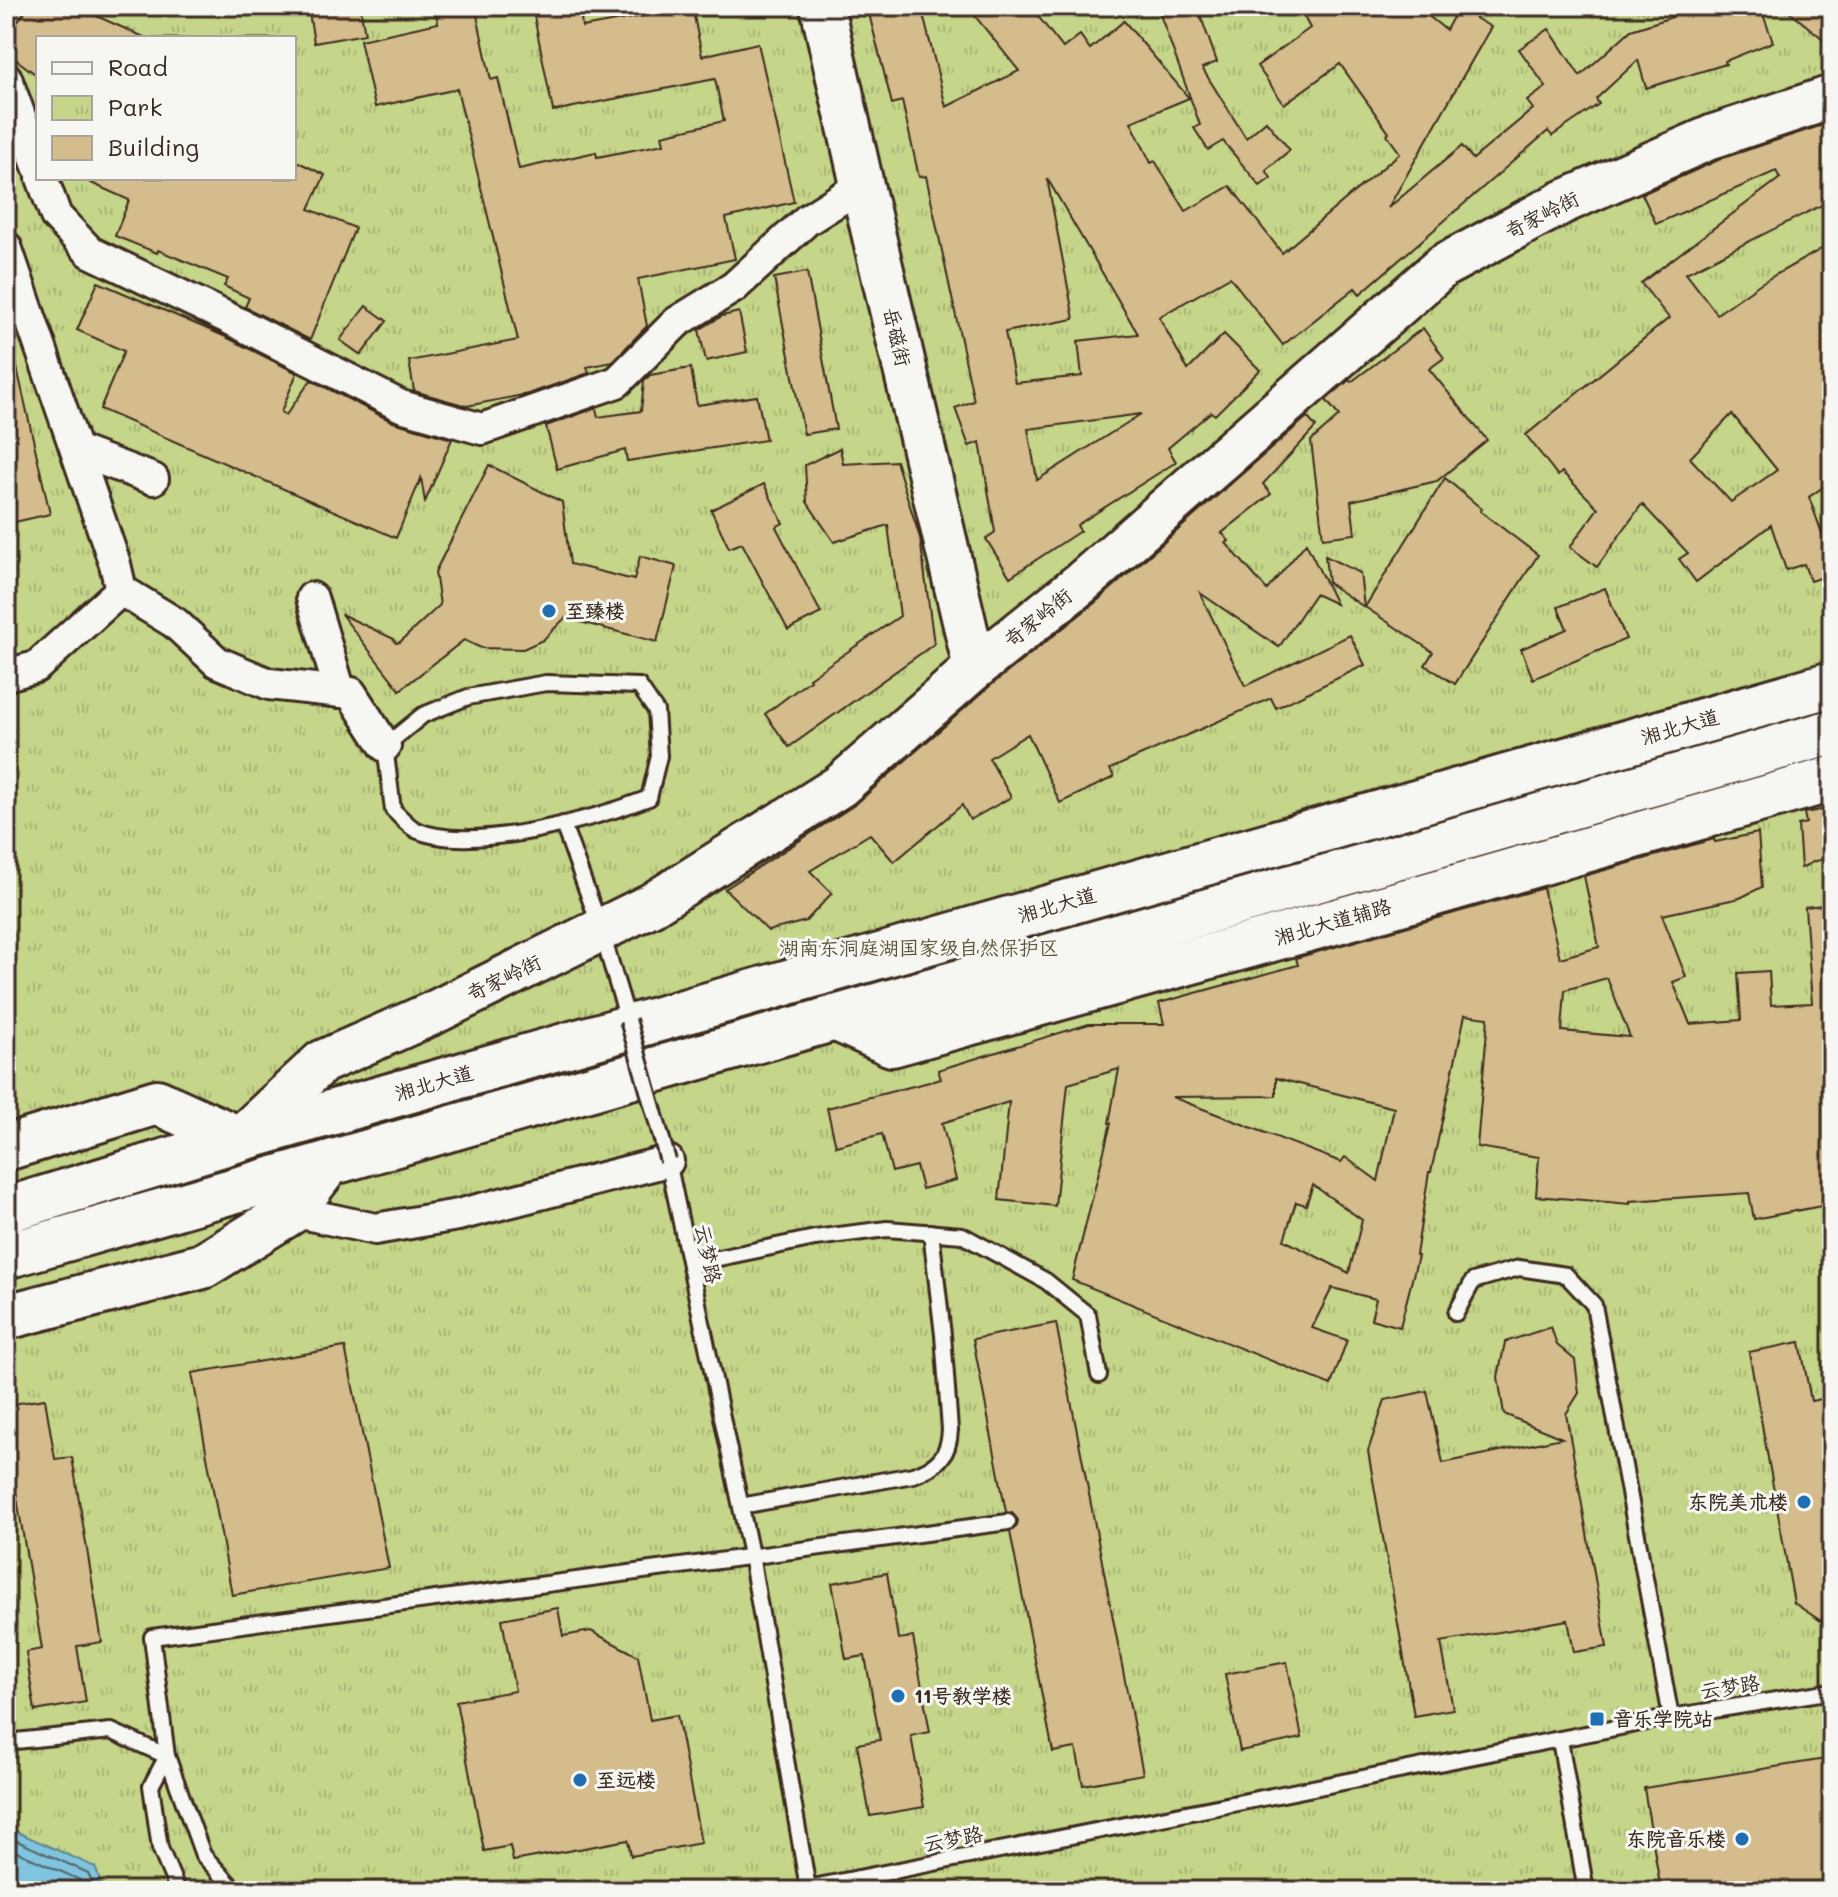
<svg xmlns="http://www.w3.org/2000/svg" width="1838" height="1897" font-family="Mali,'LXGW WenKai TC',sans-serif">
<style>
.park{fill:url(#park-tufts);stroke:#808054;stroke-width:2;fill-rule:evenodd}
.water{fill:#7fc5e0;stroke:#648792;stroke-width:2}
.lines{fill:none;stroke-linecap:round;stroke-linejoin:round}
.shore{stroke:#56686c;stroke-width:2}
.building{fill:#d5bc8c;stroke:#3b2a1e;stroke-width:2;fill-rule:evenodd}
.lane-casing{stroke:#3b2a1e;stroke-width:20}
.street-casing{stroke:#3b2a1e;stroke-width:36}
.secondary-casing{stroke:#3b2a1e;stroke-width:48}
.primary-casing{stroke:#3b2a1e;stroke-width:50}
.highway-casing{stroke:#3b2a1e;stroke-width:50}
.lane{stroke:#f6f6f2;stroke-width:14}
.street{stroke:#f6f6f2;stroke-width:30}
.secondary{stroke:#f6f6f2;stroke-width:42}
.primary{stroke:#f6f6f2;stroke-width:44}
.highway{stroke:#f6f6f2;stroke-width:44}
.lane-bridge-casing{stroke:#3b2a1e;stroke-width:20;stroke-linecap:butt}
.lane-bridge{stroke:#f6f6f2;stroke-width:14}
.poi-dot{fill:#1f6fb2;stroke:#f6f6f2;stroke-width:3}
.labels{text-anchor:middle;stroke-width:6;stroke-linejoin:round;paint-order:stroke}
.street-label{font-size:20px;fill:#3b2a1e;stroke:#f6f6f2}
.poi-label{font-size:20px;font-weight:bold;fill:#3b2a1e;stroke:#f6f6f2;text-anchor:start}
.park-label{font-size:20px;fill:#5e5539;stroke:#f6f6f2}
</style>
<defs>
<pattern id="park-tufts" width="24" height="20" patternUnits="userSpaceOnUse" patternTransform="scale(2)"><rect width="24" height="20" fill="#c5d589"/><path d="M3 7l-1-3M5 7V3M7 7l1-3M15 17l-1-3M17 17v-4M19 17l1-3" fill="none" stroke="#aab776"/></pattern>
</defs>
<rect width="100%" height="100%" fill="#f6f6f2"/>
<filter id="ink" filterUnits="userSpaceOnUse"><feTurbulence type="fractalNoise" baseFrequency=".0125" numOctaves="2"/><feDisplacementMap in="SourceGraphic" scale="16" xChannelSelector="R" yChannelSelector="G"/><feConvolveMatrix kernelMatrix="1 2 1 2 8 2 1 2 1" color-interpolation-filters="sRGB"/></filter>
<g filter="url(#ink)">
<!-- park -->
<path class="park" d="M6 6H1832V1891H6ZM38 38H294V178H38Z"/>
<!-- water -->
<path class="water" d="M6 1827 95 1867 104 1891H6Z"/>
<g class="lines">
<!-- shore -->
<g class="shore">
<path d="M6 1836 88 1873 96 1891"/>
<path d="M6 1847 80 1880 85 1891"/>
</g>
</g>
<!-- building -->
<g class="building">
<path d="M29 6H74L146 38H38V76L6 52V37Z"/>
<path d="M308 6H360L365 34 314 43Z"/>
<path d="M434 6H475L491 80 498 78 519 169 596 152 597 157 664 144 662 135 724 121 715 79 553 111 532 6H580L582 27 660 13 658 6H692L702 56 758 43 794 202 726 218 735 259 638 279 647 326 612 362 587 367 589 373 528 394 467 406 414 391 409 361 518 340 457 89 375 107 360 40 438 23Z"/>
<path d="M867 6H921L946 107 1019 71 967 6H1030L1063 48 1080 35 1090 49 1124 21 1189 98 1131 122 1151 163 1155 161 1186 211 1230 186 1282 253 1400 153 1387 135 1389 133 1340 64 1284 104 1257 66 1310 28 1298 6H1416L1446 30 1458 8 1491 27 1388 208 1462 146 1473 159 1533 109 1527 101 1546 87 1519 49 1549 29 1580 76 1631 30 1672 17 1668 6H1760L1773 42 1725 61 1726 64 1646 88 1638 60 1596 99 1599 104 1552 136 1548 131 1360 294 1355 288 1283 345 1230 277 1159 317 1188 370 1224 334 1260 370 1215 415 1211 412 1168 448 1176 462 1077 525 1080 531 1010 577 986 539 995 532 980 442 969 446 955 408 974 401 926 176 919 177 902 101 892 104ZM1047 178 1138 334 1078 341 1082 376 1015 383 1005 332 1074 319ZM1141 414 1037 480 1028 429Z"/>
<path d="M1157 6H1197L1217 62 1202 68 1246 138 1266 121 1290 150 1266 170 1271 178 1260 186 1223 141 1208 150 1194 128 1200 125Z"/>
<path d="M1782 6H1832V46Z"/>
<path d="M1832 122V200L1686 273 1717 314 1761 283 1832 243V481L1809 497 1832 561V574L1810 581 1804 564 1786 570 1771 525 1696 582 1679 559 1688 553 1642 504 1597 567 1570 547 1598 508 1562 472 1558 476 1526 435 1669 318 1641 283 1780 178 1776 171 1656 224 1642 194 1723 158ZM1732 414 1777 470 1731 502 1690 458Z"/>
<path d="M294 160 325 175 309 209 355 228 310 340 245 307 249 298 224 286 228 279 158 250 157 253 115 236 129 200 80 178H294Z"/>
<path d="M807 272 836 429 804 434 774 278Z"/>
<path d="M98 282 226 337 297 373 281 412 286 415 311 380 393 422 452 439 425 502 421 478 396 538 100 409 124 351 77 330Z"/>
<path d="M366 306 387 321 361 355 340 340Z"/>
<path d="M739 312 747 352 706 361 699 330 722 316Z"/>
<path d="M1423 328 1444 358 1429 369 1487 440 1437 481 1351 501 1355 534 1323 538 1311 441 1339 416 1326 400 1349 380 1351 382Z"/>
<path d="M15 359 50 514 6 524V360Z"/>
<path d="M691 368 697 405 757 396 766 440 627 461 625 450 557 469 546 426 596 408 598 417 641 411 644 381 650 375Z"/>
<path d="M1307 417 1316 427 1263 484 1271 494 1222 533 1229 541 1226 543 1267 590 1306 543 1336 604 1315 594 1279 647 1200 593 1245 686 1350 635 1365 665 1276 708 1271 698 1110 769 1114 777 1060 803 1028 734 989 758 1011 797 970 820 962 805 894 862 870 834 810 871 832 893 806 921 768 931 725 889 856 804 990 686 1096 602Z"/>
<path d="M840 448 843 464 896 461 920 538 934 644 789 747 765 714 810 680 809 678 900 616 888 525 834 542 807 502 805 465Z"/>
<path d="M489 465 562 502 570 564 634 580 640 556 676 566 657 642 565 618 543 640 523 649 481 648 464 640 400 690 341 614 394 639 396 643 400 642 440 605 435 572Z"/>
<path d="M1445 478 1482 509 1480 511 1538 555 1455 684 1425 665 1433 652 1365 607Z"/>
<path d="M764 484 783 523 776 527 821 613 788 630 742 543 729 548 711 510Z"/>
<path d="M1325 556 1360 573 1364 607 1328 583Z"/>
<path d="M1605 588 1626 639 1533 679 1521 649 1567 629 1558 607Z"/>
<path d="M1832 808V858L1815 861 1801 868 1798 825 1806 823 1804 813Z"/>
<path d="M1758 833 1762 887 1740 898 1662 915 1686 977 1673 982 1690 1024 1741 1020 1738 973 1769 971 1771 1005 1812 1003 1805 907 1832 904V1204L1754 1219 1749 1193 1630 1201V1204L1536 1196 1539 1157 1477 1147 1488 1018 1465 1015 1431 1172H1429L1416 1255 1418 1256 1400 1327 1371 1319 1376 1299 1332 1288 1312 1328 1347 1340 1331 1385 1072 1280 1111 1123H1109L1119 1069 1068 1084 1055 1206 999 1200 1009 1102 942 1123 956 1180 922 1189 916 1166 892 1172 882 1134 836 1146 827 1108 941 1079 938 1070 1089 1024H1164L1159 1003 1298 965 1296 958 1543 888 1560 958 1599 947 1584 876 1714 839 1715 842ZM1607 978 1630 1037 1562 1031 1565 990ZM1276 1078 1394 1108 1378 1181 1345 1157 1341 1162 1172 1097 1276 1096ZM1313 1185 1362 1220 1349 1273 1284 1240 1296 1202 1306 1205Z"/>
<path d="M1056 1323 1143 1774 1083 1785 1076 1748 1053 1752 1010 1532 1017 1526 1018 1520 1012 1513 1006 1512 973 1339Z"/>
<path d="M1551 1327 1557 1345 1575 1360 1579 1393 1566 1414 1607 1647 1574 1652 1568 1620 1441 1642 1453 1709 1414 1716 1368 1451 1385 1400 1427 1391 1443 1463 1562 1438 1504 1414 1498 1377 1505 1342Z"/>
<path d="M1800 1342 1811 1401 1832 1397V1604L1821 1621 1794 1603 1749 1352Z"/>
<path d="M345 1347 389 1568 232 1595 192 1373Z"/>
<path d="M45 1399 55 1459 72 1457 102 1642 77 1646 86 1702 35 1711 26 1652 42 1649 13 1474 6 1475V1405Z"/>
<path d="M887 1573 898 1639 913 1637 930 1732 911 1736 924 1807 870 1816 857 1744 880 1740 865 1656 846 1659 832 1583Z"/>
<path d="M558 1608 563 1636 591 1631 638 1656 650 1720 677 1715 701 1843 631 1856 628 1840 513 1861 510 1846 484 1851 456 1701 515 1691 502 1619Z"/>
<path d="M1287 1662 1302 1738 1240 1751 1225 1674Z"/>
<path d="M1832 1758V1891H1661L1644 1788Z"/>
</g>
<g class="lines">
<defs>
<g id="lane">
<path d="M546 683 639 686 656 711 659 756 649 798C594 819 471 854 416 830 408 826 400 816 393 810L385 746 423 715 468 697Z"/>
<path d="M563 824 601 930 628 1020"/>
<path d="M668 1161 751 1555 808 1888 1671 1717 1832 1691"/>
<path d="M690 1264 815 1238 887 1229 962 1235 1046 1281 1088 1315 1099 1375"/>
<path d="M1456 1313 1473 1281 1519 1268 1566 1275 1594 1305 1671 1717"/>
<path d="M741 1506 913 1475C937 1467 949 1456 950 1430L943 1335 931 1232"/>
<path d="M1560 1740 1586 1891"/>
<path d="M6 1742 111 1731 167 1756 151 1786 160 1848 178 1891"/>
<path d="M236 1891 203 1855 167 1756 152 1637 1008 1522"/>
</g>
<g id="street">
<path d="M6 78 38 166"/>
<path d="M42 178 56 216 90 252 226 317 401 406 482 429 617 382 677 322 734 287 807 220 862 185"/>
<path d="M6 247 115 564 121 590 175 623 217 662 269 684 351 693 385 746"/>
<path d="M76 450 153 479"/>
<path d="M312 598 340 692"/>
<path d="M6 675 36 667 121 590"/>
<path d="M292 1211 375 1229 458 1215 668 1161"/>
</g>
<g id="secondary">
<path d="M822 6 862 185 975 668"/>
<path d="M239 1139 322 1062 433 1013 651 905 840 786 975 668 1080 584 1443 266 1563 202 1714 136 1832 97"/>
</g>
<g id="primary">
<path d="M835 1018 892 1044 1348 918 1832 779"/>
<path d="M6 1148 157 1102 239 1139"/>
<path d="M6 1317 203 1266 292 1211 328 1164"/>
</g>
<g id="highway">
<path d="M6 1210 239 1139 1832 684"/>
<path d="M6 1256 1832 732"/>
</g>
</defs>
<!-- lane casing -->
<use href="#lane" class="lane-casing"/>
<!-- street casing -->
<use href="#street" class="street-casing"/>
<!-- secondary casing -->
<use href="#secondary" class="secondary-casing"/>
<!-- primary casing -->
<use href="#primary" class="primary-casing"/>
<!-- highway casing -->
<use href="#highway" class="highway-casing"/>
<!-- lane -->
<use href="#lane" class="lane"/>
<!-- street -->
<use href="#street" class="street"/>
<!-- secondary -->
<use href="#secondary" class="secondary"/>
<!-- primary -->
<use href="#primary" class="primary"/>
<!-- highway -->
<use href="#highway" class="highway"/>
<defs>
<path id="lane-bridge" d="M628 1020 668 1161"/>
</defs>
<!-- lane-bridge casing -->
<use href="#lane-bridge" class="lane-bridge-casing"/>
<!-- lane-bridge -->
<use href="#lane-bridge" class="lane-bridge"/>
</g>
</g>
<!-- markers -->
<g class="poi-dot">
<circle cx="549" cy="611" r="8"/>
<circle cx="1804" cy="1502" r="8"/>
<circle cx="898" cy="1696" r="8"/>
<rect x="1589" y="1711" width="16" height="16" rx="4"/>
<circle cx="580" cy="1780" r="8"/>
<circle cx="1742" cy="1839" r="8"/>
</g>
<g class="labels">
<!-- street labels -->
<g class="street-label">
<text transform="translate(1542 215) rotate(-27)" y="7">奇家岭街</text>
<text transform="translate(897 337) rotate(77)" y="7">岳磁街</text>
<text transform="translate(1038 618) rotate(-39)" y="7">奇家岭街</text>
<text transform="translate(1680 727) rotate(-16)" y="7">湘北大道</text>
<text transform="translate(1057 905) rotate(-16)" y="7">湘北大道</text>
<text transform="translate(1333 922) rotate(-16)" y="7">湘北大道辅路</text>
<text transform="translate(504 978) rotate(-26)" y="7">奇家岭街</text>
<text transform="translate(434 1083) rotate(-16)" y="7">湘北大道</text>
<text transform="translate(708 1254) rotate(78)" y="7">云梦路</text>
<text transform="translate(1730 1687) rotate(-9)" y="7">云梦路</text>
<text transform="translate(953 1839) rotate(-11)" y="7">云梦路</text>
</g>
<!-- poi labels -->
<g class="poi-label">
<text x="565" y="618">至臻楼</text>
<text x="1788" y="1509" text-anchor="end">东院美术楼</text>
<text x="914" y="1703">11号教学楼</text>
<text x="1613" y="1726">音乐学院站</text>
<text x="596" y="1787">至远楼</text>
<text x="1726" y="1846" text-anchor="end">东院音乐楼</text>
</g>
<!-- park labels -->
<g class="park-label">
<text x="919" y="955">湖南东洞庭湖国家级自然保护区</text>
</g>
</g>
<!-- margin -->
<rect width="1838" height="1897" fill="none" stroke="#f6f6f2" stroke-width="32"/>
<rect x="16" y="16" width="1806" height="1865" fill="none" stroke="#3b2a1e" stroke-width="3" filter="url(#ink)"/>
<!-- legend -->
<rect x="36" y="36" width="260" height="144" fill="#f6f6f2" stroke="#aba49d" stroke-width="2"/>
<rect x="52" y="62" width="40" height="12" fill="#f6f6f2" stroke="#aba49d" stroke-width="2"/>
<text x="108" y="76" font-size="24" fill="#3b2a1e">Road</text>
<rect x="52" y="96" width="40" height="24" fill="url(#park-tufts)" stroke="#aba49d" stroke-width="2"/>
<text x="108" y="116" font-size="24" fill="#3b2a1e">Park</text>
<rect x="52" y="136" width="40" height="24" fill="#d5bc8c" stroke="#aba49d" stroke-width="2"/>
<text x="108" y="156" font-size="24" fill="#3b2a1e">Building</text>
</svg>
